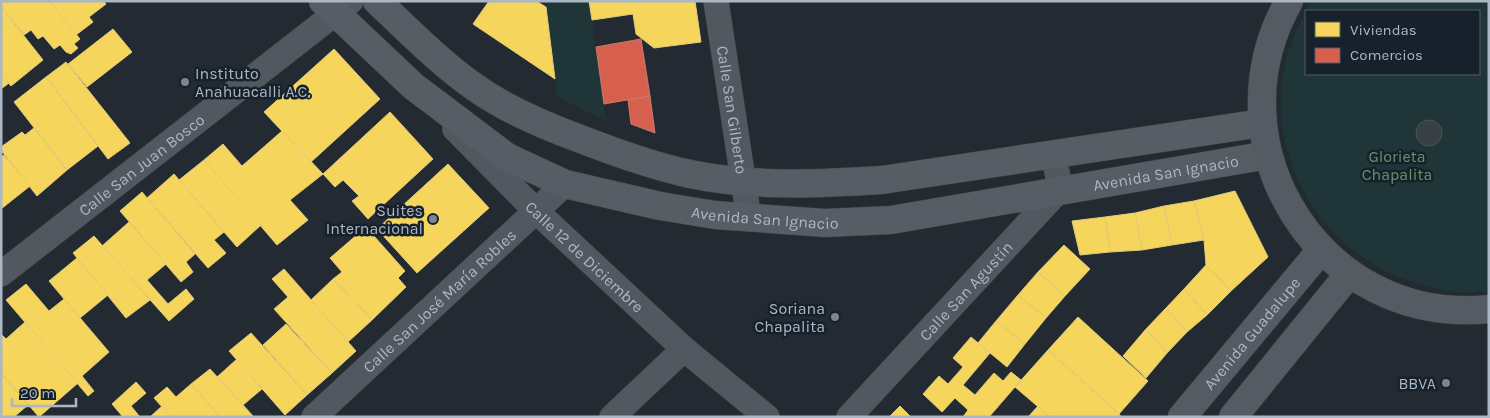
<svg xmlns="http://www.w3.org/2000/svg" width="1490" height="418" font-family="Karla,sans-serif">
<style>
.green{fill:#203537;fill-rule:evenodd}
.homes{fill:#f6d55c;stroke:#dfcc7c}
.shops{fill:#d6604d;stroke:#c97a71}
.building{fill:#383f45;stroke:#4a525a}
.lines{fill:none;stroke-linecap:round;stroke-linejoin:round}
.street-casing{stroke:#3f444a;stroke-width:26}
.secondary-casing{stroke:#3f444a;stroke-width:29}
.primary-casing{stroke:#40474e;stroke-width:29}
.street{stroke:#525860;stroke-width:25}
.secondary{stroke:#575d64;stroke-width:28}
.primary{stroke:#545b62;stroke-width:28}
.poi-dot{fill:#7b8691;stroke:#17212b;stroke-width:2}
.labels{text-anchor:middle;stroke-width:5;stroke-linejoin:round;paint-order:stroke}
.poi-label{font-size:16px;fill:#aab7c5;stroke:#17212b;text-anchor:end}
.street-label{font-size:16px;fill:#aab7c5;stroke:#17212b}
.park-label{font-size:16px;fill:#619668;stroke:#17212b}
</style>
<rect width="100%" height="100%" fill="#232a31"/>
<!-- green -->
<g class="green">
<path d="M545 1H589L606 121 557 97Z"/>
<path d="M1311 1H1489V291C1462 296 1432 289 1407 280 1325 252 1268 162 1283 75 1287 49 1298 25 1311 1ZM1306 11H1479V74H1306Z"/>
</g>
<!-- homes -->
<g class="homes">
<path d="M1 1H50L80 39 74 44 78 48 71 54 66 52 60 45 54 49 43 36 38 39 31 30 24 35 1 7Z"/>
<path d="M50 1H103L106 4 89 17 93 22 76 35Z"/>
<path d="M489 1H536L546 7 555 79 473 24Z"/>
<path d="M589 1H695L701 42 654 48 636 34 633 14 592 20Z"/>
<path d="M2 8 43 60 11 86 1 74Z"/>
<path d="M113 29 132 52 87 87 68 64Z"/>
<path d="M334 49 380 99 311 162 264 112Z"/>
<path d="M66 62 130 143 108 159 46 77Z"/>
<path d="M1 74 9 83 1 89Z"/>
<path d="M46 77 98 146 67 170 14 102Z"/>
<path d="M390 112 433 159 368 219 352 201 359 196 343 180 335 187 323 174Z"/>
<path d="M34 128 67 170 37 196 1 150V147L22 132 25 135Z"/>
<path d="M282 131 323 174 290 200 308 220 277 245 204 160 223 144 242 166Z"/>
<path d="M4 155 30 186 1 209V157Z"/>
<path d="M204 160 261 225 237 247 179 180Z"/>
<path d="M448 164 489 208 417 273 377 229Z"/>
<path d="M174 174 224 232 214 240 226 253 208 268 147 198Z"/>
<path d="M1235 191 1268 257 1231 291 1206 265 1204 240 1194 201Z"/>
<path d="M142 192 195 254 186 262 193 272 181 282 120 211Z"/>
<path d="M1194 201 1204 240 1172 245 1164 206Z"/>
<path d="M1164 206 1172 245 1142 250 1135 213Z"/>
<path d="M1135 213 1142 250 1110 252 1105 217Z"/>
<path d="M1105 217 1110 252 1080 255 1072 221Z"/>
<path d="M129 222 166 264 147 280 168 304 186 289 194 299 169 321 102 246Z"/>
<path d="M366 227 405 271 398 278 406 287 372 320 333 279 342 272 330 258Z"/>
<path d="M94 236 150 300 126 318 73 253Z"/>
<path d="M1064 245 1090 269 1065 296 1038 272Z"/>
<path d="M77 258 108 295 80 318 49 281Z"/>
<path d="M1206 265 1231 291 1207 315 1184 289Z"/>
<path d="M284 269 356 351 332 373 274 309 288 297 272 279Z"/>
<path d="M1038 272 1065 296 1046 318 1018 295Z"/>
<path d="M333 279 372 320 348 342 311 300Z"/>
<path d="M26 284 49 311 64 299 109 352 82 376 94 391 88 396 6 300Z"/>
<path d="M1184 289 1207 315 1187 332 1166 308Z"/>
<path d="M1018 295 1046 318 1025 344 996 321Z"/>
<path d="M1166 308 1187 332 1167 353 1146 329Z"/>
<path d="M1078 317 1148 381 1119 414 1048 350Z"/>
<path d="M996 321 1025 344 1007 367 978 343Z"/>
<path d="M25 322 78 383 39 417 1 373V334L6 339Z"/>
<path d="M286 324 332 373 307 395 263 345Z"/>
<path d="M1146 329 1167 353 1146 378 1123 356Z"/>
<path d="M251 333 307 395 285 415 229 351Z"/>
<path d="M971 337 990 353 963 385 975 395 994 373 1003 381 1011 372 1021 380 989 417H963L968 410 955 398 942 412 923 394 939 376 948 384 963 367 953 358Z"/>
<path d="M1048 350 1119 414 1121 417H1050L1015 387Z"/>
<path d="M237 359 262 389 243 405 217 377Z"/>
<path d="M210 369 243 405 253 416 220 417 191 384Z"/>
<path d="M1 373 28 405 14 417H1Z"/>
<path d="M136 382 146 393 131 406 140 417H123L112 404Z"/>
<path d="M191 384 220 417H171L154 398 167 387 176 397Z"/>
<path d="M162 406 171 417H150Z"/>
<path d="M900 406 911 417H889Z"/>
<path d="M1038 406 1050 417H1028Z"/>
</g>
<!-- shops -->
<g class="shops">
<path d="M641 39 650 96 604 104 596 47Z"/>
<path d="M650 96 653 118 655 133 631 124 628 100Z"/>
</g>
<!-- building -->
<circle class="building" cx="1429" cy="133" r="13"/>
<g class="lines">
<defs>
<g id="street">
<path id="s1" d="M716 1 749 219"/>
<path id="s2" d="M455 129 536 211 684 349 767 417"/>
<path id="s3" d="M1 274 351 1"/>
<path id="s4" d="M314 417 565 184"/>
<path d="M612 417 684 349"/>
<path id="s5" d="M849 417 1060 189 1054 156"/>
</g>
<g id="secondary">
<path id="s6" d="M323 1 413 86 507 157 565 184 660 206 715 215 825 223 891 220 1268 155"/>
<path d="M377 1C409 31 440 63 476 88 507 110 543 125 578 138 614 152 652 166 690 174 753 187 818 184 882 180L1262 123"/>
</g>
<g id="primary">
<path d="M1289 1C1207 146 1322 327 1489 309"/>
<path id="s7" d="M1182 417 1321 250"/>
<path d="M1233 417 1349 274"/>
</g>
</defs>
<!-- street casing -->
<use href="#street" class="street-casing"/>
<!-- secondary casing -->
<use href="#secondary" class="secondary-casing"/>
<!-- primary casing -->
<use href="#primary" class="primary-casing"/>
<!-- street -->
<use href="#street" class="street"/>
<!-- secondary -->
<use href="#secondary" class="secondary"/>
<!-- primary -->
<use href="#primary" class="primary"/>
</g>
<!-- markers -->
<g class="poi-dot">
<circle cx="185" cy="82" r="5"/>
<circle cx="433" cy="219" r="5"/>
<circle cx="835" cy="317" r="5"/>
<circle cx="1446" cy="383" r="5"/>
</g>
<g class="labels">
<!-- poi labels -->
<g class="poi-label">
<text x="195" y="79" text-anchor="start">Instituto<tspan x="195" dy="18">Anahuacalli A.C.</tspan></text>
<text x="423" y="216">Suites<tspan x="423" dy="18">Internacional</tspan></text>
<text x="825" y="314">Soriana<tspan x="825" dy="18">Chapalita</tspan></text>
<text x="1436" y="389">BBVA</text>
</g>
<!-- street labels -->
<g class="street-label">
<text dy="6" stroke="none"><textPath href="#s1" startOffset="110">Calle San Gilberto</textPath></text>
<text dy="6" stroke="none"><textPath href="#s3" startOffset="178">Calle San Juan Bosco</textPath></text>
<text dy="6" stroke="none"><textPath href="#s6" startOffset="914">Avenida San Ignacio</textPath></text>
<text dy="6" stroke="none"><textPath href="#s6" startOffset="509">Avenida San Ignacio</textPath></text>
<text dy="6" stroke="none"><textPath href="#s2" startOffset="182">Calle 12 de Diciembre</textPath></text>
<text dy="6" stroke="none"><textPath href="#s5" startOffset="172">Calle San Agustín</textPath></text>
<text dy="6" stroke="none"><textPath href="#s4" startOffset="171">Calle San José María Robles</textPath></text>
<text dy="6" stroke="none"><textPath href="#s7" startOffset="109">Avenida Guadalupe</textPath></text>
</g>
<!-- park labels -->
<g class="park-label">
<text x="1397" y="162">Glorieta<tspan x="1397" dy="18">Chapalita</tspan></text>
</g>
</g>
<!-- border -->
<rect width="1490" height="418" fill="none" stroke="#aab7c5" stroke-width="5"/>
<!-- legend -->
<rect x="1305" y="10" width="175" height="65" fill="#17212b" stroke="#525d69"/>
<rect x="1315" y="22" width="25" height="15" fill="#f6d55c" stroke="#525d69"/>
<text x="1350" y="35" font-size="15" fill="#aab7c5">Viviendas</text>
<rect x="1315" y="48" width="25" height="15" fill="#d6604d" stroke="#525d69"/>
<text x="1350" y="60" font-size="15" fill="#aab7c5">Comercios</text>
<!-- scale -->
<path d="M12 398v8h64v-8" fill="none" stroke="#aab7c5" stroke-width="2.5"/>
<text x="20" y="398" font-size="15" fill="#aab7c5" stroke="#17212b" stroke-width="4" paint-order="stroke">20 m</text>
</svg>
